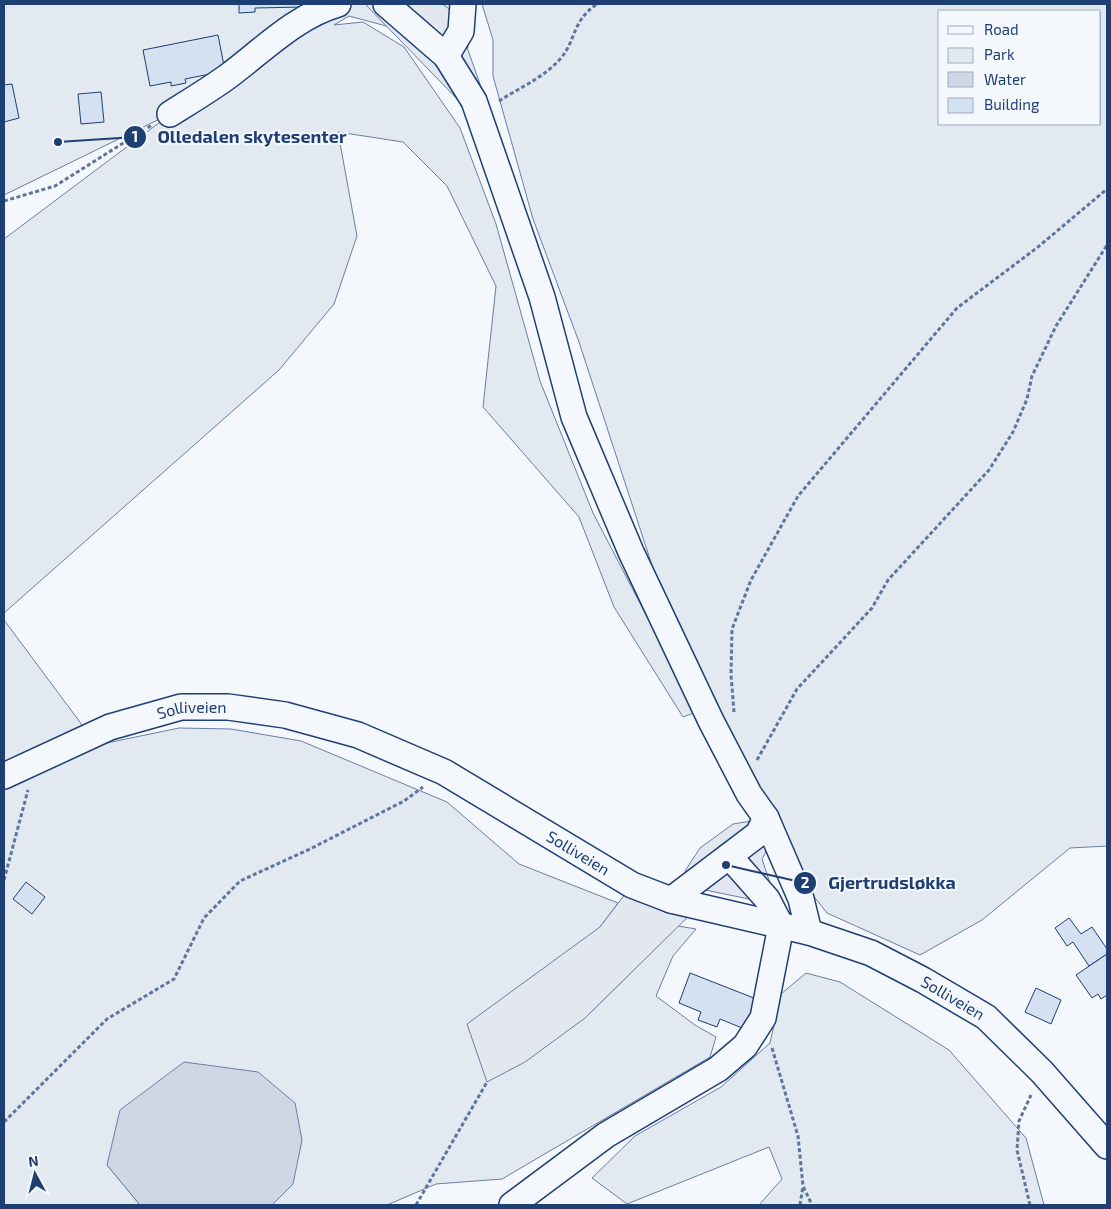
<svg xmlns="http://www.w3.org/2000/svg" width="1111" height="1209" font-family="'Exo 2',sans-serif">
<style>
.green{fill:#e3e9f0;stroke:#687fa3;fill-rule:evenodd}
.parking{fill:#e3e8f0;stroke:#687fa3}
.water{fill:#cfd7e4;stroke:#687fa3}
.building{fill:#d5e0f0;stroke:#1d3f73}
.lines{fill:none;stroke-linecap:round;stroke-linejoin:round}
.minor-casing{stroke:#1d3f73;stroke-width:28}
.path{stroke:#5e769c;stroke-width:3;stroke-dasharray:4 2.5;stroke-linecap:butt}
.minor{stroke:#f4f7fb;stroke-width:25}
.labels{text-anchor:middle;stroke-width:4;stroke-linejoin:round;paint-order:stroke}
.street-label{font-size:16px;fill:#1d3f73;stroke:#f4f7fb}
.leader{fill:none;stroke:#1d3f73;stroke-width:2}
.callout-dot{fill:#1d3f73;stroke:#f4f7fb;stroke-width:2}
.mark-label{font-size:15px;text-anchor:middle;font-weight:bold;fill:#fff}
.callout-label{font-size:18px;text-anchor:middle;font-weight:bold;fill:#1d3f73;stroke:#f4f7fb;stroke-width:4;stroke-linejoin:round;paint-order:stroke}
</style>
<rect width="100%" height="100%" fill="#f4f7fb"/>
<!-- green -->
<g class="green">
<path d="M4 4H464L468 48 349 16 334 25 363 22 404 47 460 128 496 224 540 381 593 513 692 703 694 713 683 717 614 607 579 517 483 407 496 286 447 186 403 142 338 132 357 236 334 304 279 370 4 613V239L172 113 4 195Z"/>
<path d="M482 4H1107V846L1070 848 982 920 920 955 827 913 797 875 701 715 579 342 533 219 493 76V40ZM940 11H1100V124H940Z"/>
<path d="M4 620 97 745 179 728 231 729 301 741 447 802 519 864 618 903 600 927 585 1018 678 926 696 929 673 956 656 996 695 1025 716 1037 710 1057 502 1179 436 1184 387 1205H272L293 1184 107 1165 140 1205H4Z"/>
<path d="M806 973 840 982 949 1050 1026 1138 1044 1205H759L782 1179 769 1147 627 1204 592 1178 635 1136 721 1087 770 1043 781 994Z"/>
</g>
<!-- parking -->
<g class="parking">
<path d="M365 4H442L455 13 481 87 474 101 463 105Z"/>
<path d="M751 821 767 850 762 859 775 898 759 901 705 890 685 871 700 848 733 824Z"/>
<path d="M632 885 698 907 585 1018 525 1062 487 1082 467 1024 600 927Z"/>
</g>
<!-- water -->
<path class="water" d="M184 1062 258 1072 295 1103 302 1140 293 1184 272 1205H140L107 1165 120 1110Z"/>
<!-- building -->
<g class="building">
<path d="M239 4H303V7L255 8V12L239 13Z"/>
<path d="M218 35 225 71 185 79 186 83 171 86V82L150 86 143 50Z"/>
<path d="M12 84 19 118 4 122V85Z"/>
<path d="M101 92 104 122 81 124 78 94Z"/>
<path d="M26 882 45 897 32 914 13 899Z"/>
<path d="M1069 918 1081 934 1092 927 1107 949V954L1089 966 1073 942 1067 946 1055 928Z"/>
<path d="M1107 954V995L1101 999 1098 994 1092 998 1076 975Z"/>
<path d="M690 973 759 1000 747 1030 720 1019 717 1027 698 1020 701 1012 679 1003Z"/>
<path d="M1036 988 1061 1000 1051 1024 1025 1012Z"/>
</g>
<g class="lines">
<defs>
<g id="minor">
<path d="M386 4 446 56 474 101 542 297 574 417 631 552 711 721 749 794 766 818 801 899 809 932"/>
<path d="M446 56 461 31 463 4"/>
<path d="M170 114C189 102 209 90 227 77 262 51 296 16 338 4"/>
<path id="s1" d="M4 776 110 727 181 707H228L285 715 358 735 444 772 632 885 671 900 809 932 871 953 923 980 986 1017 1042 1072 1107 1146"/>
<path d="M671 900 758 834 766 818"/>
<path d="M512 1205 606 1135 718 1069 745 1046 763 1018 781 926 767 899 729 856"/>
</g>
</defs>
<!-- minor casing -->
<use href="#minor" class="minor-casing"/>
<!-- path -->
<g class="path">
<path d="M499 101C519 88 545 77 561 58 576 40 572 21 597 4"/>
<path d="M4 201 55 186 152 125"/>
<path d="M734 712 731 675 732 629 751 580 798 496 957 308 1038 247 1107 189"/>
<path d="M757 760 797 689 872 608 888 580 989 470 1013 432 1027 399 1032 376 1056 326 1107 245"/>
<path d="M4 880 28 790"/>
<path d="M772 1048 798 1136 803 1186 812 1205"/>
<path d="M4 1122 107 1019 174 979 204 918 240 881 310 849 404 801 423 787"/>
<path d="M416 1205 487 1082"/>
<path d="M800 1205 803 1186"/>
<path d="M1030 1205 1017 1150 1019 1121 1031 1095"/>
</g>
<!-- minor -->
<use href="#minor" class="minor"/>
</g>
<g class="labels">
<!-- street labels -->
<g class="street-label">
<text dy="6" stroke="none"><textPath href="#s1" startOffset="201">Solliveien</textPath></text>
<text dy="6" stroke="none"><textPath href="#s1" startOffset="621">Solliveien</textPath></text>
<text dy="6" stroke="none"><textPath href="#s1" startOffset="1026">Solliveien</textPath></text>
</g>
</g>
<!-- callouts -->
<path class="leader" d="M58 142L135 137M726 865L805 883"/>
<g class="callout-dot">
<circle cx="58" cy="142" r="5"/>
<circle cx="726" cy="865" r="5"/>
<circle cx="135" cy="137" r="12"/>
<circle cx="805" cy="883" r="12"/>
</g>
<g class="mark-label">
<text x="135" y="142">1</text>
<text x="805" y="888">2</text>
</g>
<g class="callout-label">
<text x="252" y="143">Olledalen skytesenter</text>
<text x="892" y="889">Gjertrudsløkka</text>
</g>
<!-- border -->
<rect width="1111" height="1209" fill="none" stroke="#1d3f73" stroke-width="10"/>
<!-- legend -->
<rect x="938" y="10" width="162" height="115" fill="#f4f7fb" stroke="#9eadc5"/>
<rect x="948" y="26" width="25" height="8" fill="#f4f7fb" stroke="#9eadc5"/>
<text x="984" y="35" font-size="15" fill="#1d3f73">Road</text>
<rect x="948" y="48" width="25" height="15" fill="#e3e9f0" stroke="#9eadc5"/>
<text x="984" y="60" font-size="15" fill="#1d3f73">Park</text>
<rect x="948" y="72" width="25" height="15" fill="#cfd7e4" stroke="#9eadc5"/>
<text x="984" y="85" font-size="15" fill="#1d3f73">Water</text>
<rect x="948" y="98" width="25" height="15" fill="#d5e0f0" stroke="#9eadc5"/>
<text x="984" y="110" font-size="15" fill="#1d3f73">Building</text>
<!-- north arrow -->
<g transform="translate(35 1174) rotate(353)" stroke="#f4f7fb" stroke-width="4" paint-order="stroke">
<path d="M0-4L9 19L0 12L-9 19Z" fill="#1d3f73"/>
<text y="-8" font-size="14" font-weight="bold" text-anchor="middle" fill="#1d3f73">N</text>
</g>
</svg>
